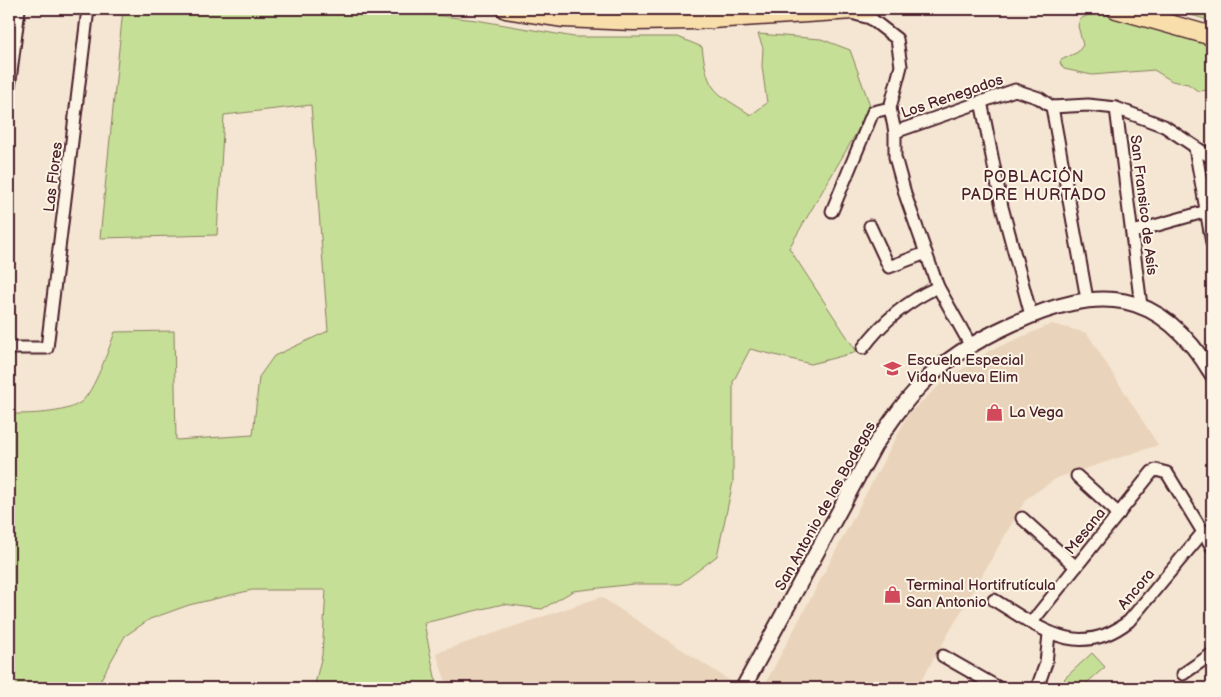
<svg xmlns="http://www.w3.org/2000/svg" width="1221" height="697" font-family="'Balsamiq Sans',sans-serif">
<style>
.built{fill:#ead3bb}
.green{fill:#c6df96;stroke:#887f60}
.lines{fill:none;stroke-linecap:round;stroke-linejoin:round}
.minor-casing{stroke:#4a1f2b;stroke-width:15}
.tertiary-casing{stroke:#4a1f2b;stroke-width:18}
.primary-casing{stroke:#4a1f2b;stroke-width:21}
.minor{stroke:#fcf5e5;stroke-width:11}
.tertiary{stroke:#fcf5e5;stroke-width:14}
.primary{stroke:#f8deab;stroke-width:18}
.labels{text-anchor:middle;stroke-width:4;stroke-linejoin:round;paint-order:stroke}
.street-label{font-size:15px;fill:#4a1f2b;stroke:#fcf5e5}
.poi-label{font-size:15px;fill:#4a1f2b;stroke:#fcf5e5;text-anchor:start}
.neighbourhood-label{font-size:16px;letter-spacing:1px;fill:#4a1f2b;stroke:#fcf5e5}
</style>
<rect width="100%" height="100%" fill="#f4e6d2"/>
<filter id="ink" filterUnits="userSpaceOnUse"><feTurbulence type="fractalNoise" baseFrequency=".02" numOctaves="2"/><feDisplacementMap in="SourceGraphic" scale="10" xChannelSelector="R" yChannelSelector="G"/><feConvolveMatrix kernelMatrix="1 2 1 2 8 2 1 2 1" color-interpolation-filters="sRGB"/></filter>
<g filter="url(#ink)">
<!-- built -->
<g class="built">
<path d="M1052 324 1087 333 1158 445 1057 478 1026 499 917 688H763L909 413 942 383 989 351Z"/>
<path d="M601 597 735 684 733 688H448L436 653Z"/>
</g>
<!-- green -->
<g class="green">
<path d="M123 9H381L476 20 574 37H678L702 47C708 93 714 91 751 115L767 103 762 66 763 48 758 34 821 39 850 50 871 108 789 248 857 352 811 364 750 349 733 382V482L717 556 680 584H634L573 591 542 609 503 604 424 623 435 677 441 688H314L322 655 326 590H252L189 605 150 619 125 636 96 688H9V414C27 414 66 414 81 402 94 392 109 348 115 332L174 331 176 440 253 435 259 377 274 356 328 331 311 105 224 115 217 235 100 238Z"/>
<path d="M1170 9H1212V21Z"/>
<path d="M1102 13 1212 41V88L1209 90 1198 91 1188 84 1172 81 1154 70 1092 75 1064 69 1060 63 1061 60 1078 52 1083 45 1078 26 1080 19 1090 14Z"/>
<path d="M1092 653 1105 667 1081 688H1073L1064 679Z"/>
</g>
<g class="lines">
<defs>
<g id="minor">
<path d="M855 14 870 18 897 39 901 66 890 108 895 132V157L906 197 938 287 971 346"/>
<path d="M9 88 19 9"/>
<path d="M981 101 1002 207 1031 315"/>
<path d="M1052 107 1087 299"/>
<path d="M1116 108 1141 306"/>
<path d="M895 132 1015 90 1039 98 1052 107 1088 105 1116 108 1164 126 1212 158"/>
<path d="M1195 148 1212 243"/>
<path d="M832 211 873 112 890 108"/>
<path d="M870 226 889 267 926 253"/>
<path d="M1133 232 1207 211"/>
<path d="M9 348H47L88 9"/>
<path d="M863 348C883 321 907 301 938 287"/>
<path d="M1077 476 1119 514"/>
<path d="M1022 518 1076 567"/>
<path d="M994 600C1040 628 1078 661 1129 621L1204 531"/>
<path d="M1031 623 1152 472 1156 470 1167 473 1212 547"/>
<path d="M943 656 999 688"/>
<path d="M1183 674 1212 654"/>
<path d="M1037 688 1046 663 1049 634"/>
</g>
<path id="tertiary" d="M743 688 875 445C889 424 903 403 921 385 945 359 979 339 1012 324 1098 285 1159 286 1212 374"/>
<g id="primary">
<path d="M506 9 564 18 633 21 696 20 869 9"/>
<path d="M1116 9 1212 36"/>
</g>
</defs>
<!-- minor casing -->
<use href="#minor" class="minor-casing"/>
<!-- tertiary casing -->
<use href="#tertiary" class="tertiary-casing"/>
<!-- primary casing -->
<use href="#primary" class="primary-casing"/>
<!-- minor -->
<use href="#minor" class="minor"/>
<!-- tertiary -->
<use href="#tertiary" class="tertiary"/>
<!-- primary -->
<use href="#primary" class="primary"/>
</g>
</g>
<!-- icons -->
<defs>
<symbol id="school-bare" viewBox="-9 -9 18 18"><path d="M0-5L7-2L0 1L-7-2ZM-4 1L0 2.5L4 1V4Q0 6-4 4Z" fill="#d1495b" stroke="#fcf5e5" stroke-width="2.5" paint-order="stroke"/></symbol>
<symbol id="shop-bare" viewBox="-9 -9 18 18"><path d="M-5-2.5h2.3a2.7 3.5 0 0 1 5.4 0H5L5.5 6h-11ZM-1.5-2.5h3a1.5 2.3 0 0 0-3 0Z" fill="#d1495b" stroke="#fcf5e5" stroke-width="2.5" paint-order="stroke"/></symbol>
</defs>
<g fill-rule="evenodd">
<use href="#school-bare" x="880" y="356" width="25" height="25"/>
<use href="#shop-bare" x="982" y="400" width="25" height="25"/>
<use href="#shop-bare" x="880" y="582" width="25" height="25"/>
</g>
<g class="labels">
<!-- street labels -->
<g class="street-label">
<text transform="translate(952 96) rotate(-19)" y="5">Los Renegados</text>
<text transform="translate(53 177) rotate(-83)" y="5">Las Flores</text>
<text transform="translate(1144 205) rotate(83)" y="5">San Fransico de Asís</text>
<text transform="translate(825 506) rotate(-61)" y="5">San Antonio de las Bodegas</text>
<text transform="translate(1085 531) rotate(-51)" y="5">Mesana</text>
<text transform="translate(1136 589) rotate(-50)" y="5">Ancora</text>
</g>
<!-- poi labels -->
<g class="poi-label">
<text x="907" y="365">Escuela Especial<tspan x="907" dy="17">Vida Nueva Elim</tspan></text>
<text x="1009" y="417">La Vega</text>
<text x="906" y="590">Terminal Hortifrutícula<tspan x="906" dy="17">San Antonio</tspan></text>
</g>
<!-- neighbourhood labels -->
<g class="neighbourhood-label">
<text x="1034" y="182">POBLACIÓN<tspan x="1034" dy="18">PADRE HURTADO</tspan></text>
</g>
</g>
<!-- margin -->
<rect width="1221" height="697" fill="none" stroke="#fcf5e5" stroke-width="30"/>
<rect x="15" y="15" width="1191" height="667" fill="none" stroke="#4a1f2b" stroke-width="2" filter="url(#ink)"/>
</svg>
